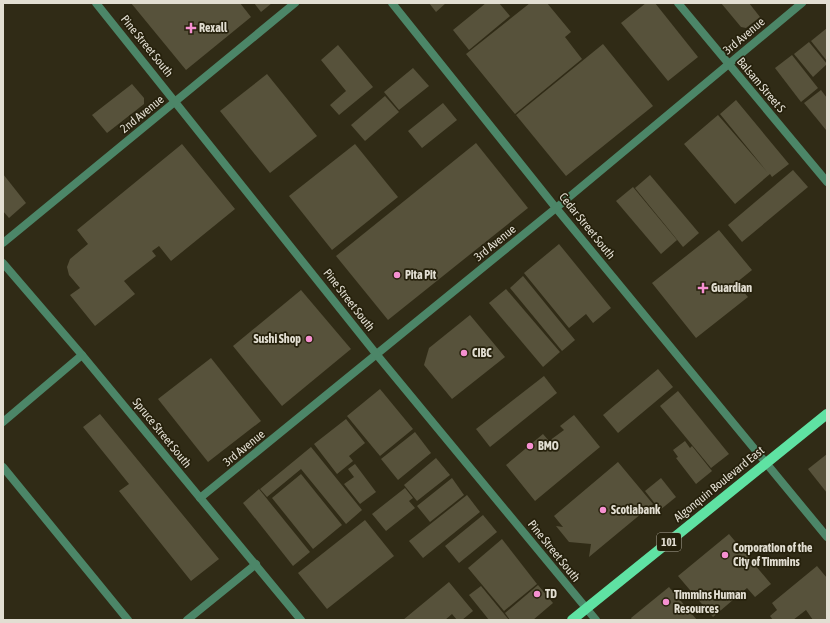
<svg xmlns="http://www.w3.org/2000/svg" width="830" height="623" font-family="'Asap Condensed',sans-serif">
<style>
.building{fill:#57523b}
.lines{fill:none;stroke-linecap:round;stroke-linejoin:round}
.service{stroke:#4c8668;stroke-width:8}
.minor{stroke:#4c8668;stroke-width:8}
.tertiary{stroke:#4c8668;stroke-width:8}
.primary{stroke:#5fe2a3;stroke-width:10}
.poi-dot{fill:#f690d1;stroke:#26210c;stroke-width:1.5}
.labels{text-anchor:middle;stroke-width:3.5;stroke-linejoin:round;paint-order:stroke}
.shield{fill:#26210c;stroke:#aaa597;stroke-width:1}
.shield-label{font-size:11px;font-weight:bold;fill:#e2ded2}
.poi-label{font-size:12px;font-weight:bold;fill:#e2ded2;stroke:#26210c;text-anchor:start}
.street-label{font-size:12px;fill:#e2ded2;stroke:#26210c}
</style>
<rect width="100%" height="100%" fill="#302b16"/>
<!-- building -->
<g class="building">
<path d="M131 3H240L251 17 186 70Z"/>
<path d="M254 3H272L261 12Z"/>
<path d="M429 3H446L436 12Z"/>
<path d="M486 3H499L510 16 469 50 453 30Z"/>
<path d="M530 3H547L571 32 565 37 582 59 515 114 466 54Z"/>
<path d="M646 3H655L698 57 668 81 621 23Z"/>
<path d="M721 3H749L760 17 746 28 741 27Z"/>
<path d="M827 28V61L811 41Z"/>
<path d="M809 42 827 64 813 77 794 54Z"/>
<path d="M603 44 653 106 566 176 516 115Z"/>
<path d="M338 45 373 87 339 115 330 105 346 91 321 60Z"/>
<path d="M792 55 818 88 801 102 775 68Z"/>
<path d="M413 68 429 86 399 110 384 92Z"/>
<path d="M267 74 317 136 270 173 220 111Z"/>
<path d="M132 84 144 98V104L107 133 92 115Z"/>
<path d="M821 90 827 98 826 130 804 103Z"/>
<path d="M385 96 399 112 365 141 351 125Z"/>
<path d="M736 100 789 164 772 177 770 174 735 204 684 144 718 115 768 173 720 114Z"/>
<path d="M443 103 457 120 422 148 408 131Z"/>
<path d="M476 143 528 208 388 320 336 256Z"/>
<path d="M182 144 235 209 171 261 159 246 152 251 156 256 124 281 135 294 95 326 70 295 80 288 69 275 67 267 70 259 88 244 77 230Z"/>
<path d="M355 144 398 197 332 250 289 196Z"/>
<path d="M793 170 808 187 742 242 728 225Z"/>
<path d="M3 174 26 203 9 218 3 211Z"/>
<path d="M650 175 699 233 683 247 635 188Z"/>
<path d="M633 187 677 240 661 254 616 201Z"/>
<path d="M719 230 752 270 736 283 748 297 696 338 652 283Z"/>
<path d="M559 244 611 308 593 323 586 314 569 328 524 273Z"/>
<path d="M523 276 575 340 562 351 510 288Z"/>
<path d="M506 289 560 352 543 367 489 303Z"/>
<path d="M301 290 351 349 282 406 233 346Z"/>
<path d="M470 315 505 357 452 399 424 365 429 348Z"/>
<path d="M211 358 261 421 208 462 158 399Z"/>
<path d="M658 369 673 387 618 433 603 415Z"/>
<path d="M544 376 557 393 490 447 476 429Z"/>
<path d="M380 389 413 429 380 456 347 416Z"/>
<path d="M678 391 729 454 711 468 660 406Z"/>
<path d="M100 414 219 559 191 581 119 491 129 484 83 427Z"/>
<path d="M574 415 600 447 535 501 506 465 543 434 549 441 564 430 560 426Z"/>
<path d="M346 419 365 443 349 456 353 461 337 474 314 444Z"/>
<path d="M415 432 431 453 398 480 381 459Z"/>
<path d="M685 441 690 448 692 446 712 471 696 484 676 458 678 457 673 450Z"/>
<path d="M311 447 362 510 346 524 301 469 267 497 260 489Z"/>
<path d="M827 454V493L808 469Z"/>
<path d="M436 458 450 475 417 501 404 485Z"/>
<path d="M618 462 653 504 589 557 591 544 569 542 556 526 563 527 554 516Z"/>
<path d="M355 464 376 492 360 504 344 484 354 477 348 469Z"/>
<path d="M301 474 342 525 313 549 272 498Z"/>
<path d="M452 478 464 495 430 522 417 506Z"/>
<path d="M661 478 676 497 660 510 645 491Z"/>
<path d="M405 488 413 498 409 501 415 508 386 531 372 514Z"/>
<path d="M259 489 310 552 293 566 243 503Z"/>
<path d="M467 495 480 512 423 558 409 541Z"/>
<path d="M483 515 497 532 459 563 445 546Z"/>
<path d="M365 520 394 556 327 609 298 573Z"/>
<path d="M729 534 771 584 755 597 747 588 713 617 678 576Z"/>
<path d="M502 539 537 584 504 611 468 568Z"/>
<path d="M817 566 827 578V620H813L806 610 793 620H773L770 616 777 610 772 603Z"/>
<path d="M449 582 473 611 462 620H457L452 614 445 620H403Z"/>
<path d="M538 585 553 603 533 620H510L505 613Z"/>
<path d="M481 586 509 620H489L469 595Z"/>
<path d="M669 587 697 620H632L631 618Z"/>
</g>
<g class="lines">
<!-- service -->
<g class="service">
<path d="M3 422 82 355"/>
<path d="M3 467 128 620"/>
<path d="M187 620 256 564"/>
</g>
<!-- minor -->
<g class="minor">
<path d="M392 3 556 208 827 537"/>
<path d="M678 3 827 182"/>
<path d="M3 243 295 3"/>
<path d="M3 263 82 355 301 620"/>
<path d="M200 498 556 208 802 3"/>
</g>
<!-- tertiary -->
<path class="tertiary" d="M96 3 377 355 596 620"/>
<!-- primary -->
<path class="primary" d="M572 620 827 414"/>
</g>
<!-- markers -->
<g class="poi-dot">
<path d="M189 22h4v4h4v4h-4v4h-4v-4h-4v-4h4z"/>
<circle cx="397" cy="275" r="4"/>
<path d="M701 282h4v4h4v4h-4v4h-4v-4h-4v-4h4z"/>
<circle cx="309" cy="339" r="4"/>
<circle cx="464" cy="353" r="4"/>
<circle cx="530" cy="446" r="4"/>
<circle cx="603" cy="510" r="4"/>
<circle cx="725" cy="555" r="4"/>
<circle cx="537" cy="594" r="4"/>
<circle cx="666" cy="602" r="4"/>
</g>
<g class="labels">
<!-- shield labels -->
<rect class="shield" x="657" y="533" width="24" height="18" rx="3"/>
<g class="shield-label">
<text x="669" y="546">101</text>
</g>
<!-- poi labels -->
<g class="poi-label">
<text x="199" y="32">Rexall</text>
<text x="405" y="279">Pita Pit</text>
<text x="711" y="292">Guardian</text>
<text x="301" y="343" text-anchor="end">Sushi Shop</text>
<text x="472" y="357">CIBC</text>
<text x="538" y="450">BMO</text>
<text x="611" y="514">Scotiabank</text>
<text x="733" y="552">Corporation of the<tspan x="733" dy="14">City of Timmins</tspan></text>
<text x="545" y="598">TD</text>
<text x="674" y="599">Timmins Human<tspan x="674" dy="14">Resources</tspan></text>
</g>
<!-- street labels -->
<g class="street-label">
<text transform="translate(744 36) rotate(-40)" y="4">3rd Avenue</text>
<text transform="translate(147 46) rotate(51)" y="4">Pine Street South</text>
<text transform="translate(761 85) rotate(50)" y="4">Balsam Street S</text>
<text transform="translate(142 114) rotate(-39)" y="4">2nd Avenue</text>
<text transform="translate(587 226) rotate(51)" y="4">Cedar Street South</text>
<text transform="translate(495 243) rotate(-39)" y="4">3rd Avenue</text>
<text transform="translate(349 300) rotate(52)" y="4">Pine Street South</text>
<text transform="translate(162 433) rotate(51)" y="4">Spruce Street South</text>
<text transform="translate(244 448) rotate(-39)" y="4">3rd Avenue</text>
<text transform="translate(719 484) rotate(-39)" y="4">Algonquin Boulevard East</text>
<text transform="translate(554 551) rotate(51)" y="4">Pine Street South</text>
</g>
</g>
<!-- border -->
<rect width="830" height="623" fill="none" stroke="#e2ded2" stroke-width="8"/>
</svg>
